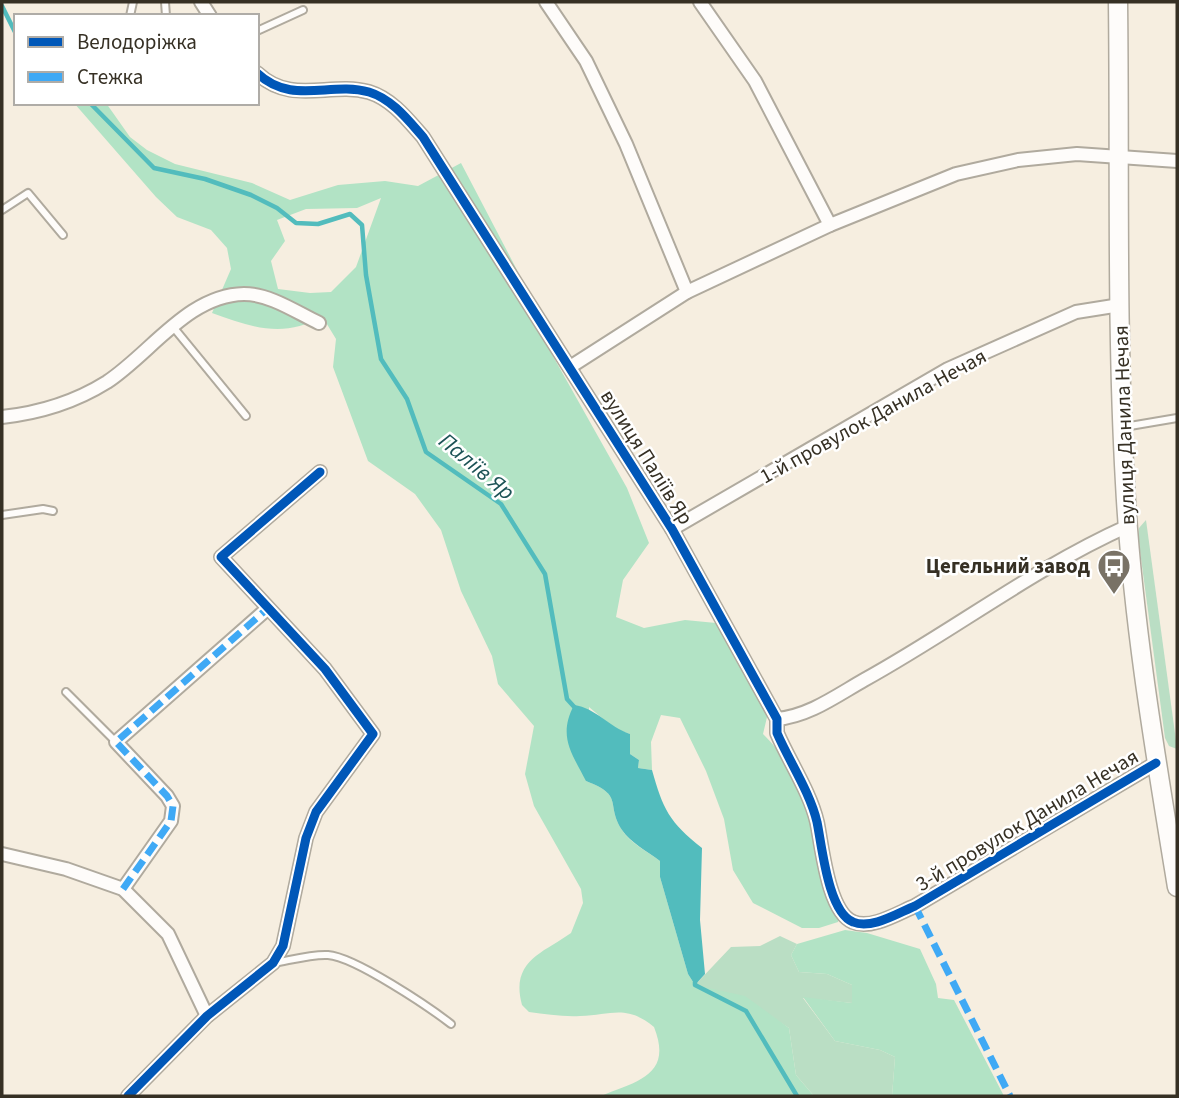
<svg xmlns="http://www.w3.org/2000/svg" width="1179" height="1098" font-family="'Source Sans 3',sans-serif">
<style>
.green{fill:#badec4}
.forest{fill:#b2e3c5;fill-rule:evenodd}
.water{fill:#52bcbd}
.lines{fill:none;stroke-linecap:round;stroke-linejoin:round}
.stream{stroke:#52bcbd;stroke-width:4.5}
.service-casing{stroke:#b0aa9e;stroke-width:10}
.minor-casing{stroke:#b0aa9e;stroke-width:16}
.secondary-casing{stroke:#b0aa9e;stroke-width:21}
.service{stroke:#fefcfa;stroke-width:6}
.minor{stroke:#fefcfa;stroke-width:12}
.secondary{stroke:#fefcfa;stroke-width:18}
.quiet{stroke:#3fa9f5;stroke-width:7;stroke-dasharray:14 7;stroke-linecap:butt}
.cycleway-casing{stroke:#fff;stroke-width:13}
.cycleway{stroke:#0057b8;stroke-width:9}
.labels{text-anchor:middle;stroke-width:5;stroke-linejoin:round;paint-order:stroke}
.street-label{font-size:21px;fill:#363024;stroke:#fff}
.poi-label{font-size:21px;font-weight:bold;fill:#363024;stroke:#fff;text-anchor:end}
.water-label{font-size:23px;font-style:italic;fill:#1c5356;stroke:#fff}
</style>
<rect width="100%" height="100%" fill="#f6eee0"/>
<!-- green -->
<g class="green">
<path d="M1146 520 1177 748V749L1169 746 1165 738 1138 536 1139 528Z"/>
<path d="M780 936 797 944 791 955 799 972 827 974 852 985V1003L803 998 835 1041 880 1050 895 1057 892 1096H814L796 1075 789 1028 767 1014 695 985 731 947 760 946Z"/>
</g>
<!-- forest -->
<g class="forest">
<path d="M74 103H106L130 137 147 150 175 164 252 183 290 200 338 185 385 181 418 186 461 163 517 270 522 301 627 488 649 543 623 580 616 617 644 628 685 620 716 623 768 713 763 734C810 779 822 852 839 913L838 922 819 928H802L753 903 733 870 724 819 706 771 680 718 661 715 651 742 652 770 638 768 639 760 630 754V734L615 729 589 707 586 781C625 796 605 803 622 830 629 842 648 852 660 861V877L688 974 695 985 745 996 789 1028 796 1075 814 1096H601C638 1081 673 1075 654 1027 626 1004 612 1015 580 1016 563 1017 546 1014 529 1012L522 1005C510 961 543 953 571 933L583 903 581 889 534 806 525 774 534 726 498 684 492 656 461 591 441 530 415 494 368 461 333 367 336 339 322 316C285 339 250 327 212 313L231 269 227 248 211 230 177 217 156 197ZM381 198 356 267 331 292 310 293 278 289 271 261 285 241 277 220 306 209 357 208Z"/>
<path d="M845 930 867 933 920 949 936 984 938 998 954 1000 1004 1096H892L895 1057 880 1050 835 1041 803 997 852 1003V985L827 974 799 972 791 955 797 944Z"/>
</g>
<!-- water -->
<path class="water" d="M574 705C596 708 609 727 630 734V754L639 760 638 768 652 770C663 809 669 822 702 848L700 920 705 974 695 985 688 974 660 877V861C648 852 630 842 622 830 605 803 625 796 586 781 571 752 558 736 574 705Z"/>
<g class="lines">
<!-- stream -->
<g class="stream">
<path d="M2 6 16 34"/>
<path d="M90 103 154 168 205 179 251 195 277 208 296 223 318 224 350 214 362 225 366 275 381 359 407 399 426 452 501 504 545 574 567 699 577 710"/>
<path d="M695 982V985L746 1011 797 1096"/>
</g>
<defs>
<g id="service">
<path d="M165 2 166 16"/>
<path d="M130 16 133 2"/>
<path d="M257 31 303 10"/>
<path d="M2 210 28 193 63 235"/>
<path d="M174 328 246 416"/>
<path d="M1124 427 1177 418"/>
<path d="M2 515 43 509 53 511"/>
<path d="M66 692 116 742"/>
<path d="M274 963C291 960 312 954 328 955 355 957 429 1007 451 1024"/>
</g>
<g id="minor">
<path d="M201 2 210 16"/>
<path d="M546 2 586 61 626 144 687 292"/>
<path d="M700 2 755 81 830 225"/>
<path d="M257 73C292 106 330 81 369 92 392 99 408 120 423 137L672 529 777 719V733C789 761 810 792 817 822 822 846 828 912 853 922 871 930 898 913 915 906L1156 763"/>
<path d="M570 367 687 292 830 225 956 174 1018 160 1077 154 1177 161"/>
<path d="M2 417C39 413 75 402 107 382 151 353 188 295 244 294 270 294 296 312 319 323"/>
<path d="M672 529 948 369 1076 312 1120 305"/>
<path d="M777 719C809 716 836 696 864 680 953 631 1034 568 1128 526"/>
<path d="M2 854 66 869 123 889 168 934 207 1016"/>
<path d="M123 889 171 821 173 806 167 796 116 742 267 609"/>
<path d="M128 1096 207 1016 273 963 283 946 306 838 316 812 373 734 325 669 221 557 320 472"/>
</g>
<path id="secondary" d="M1118 2C1120 162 1116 323 1125 483 1132 618 1155 753 1177 887"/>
</defs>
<!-- service casing -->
<use href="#service" class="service-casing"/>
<!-- minor casing -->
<use href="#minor" class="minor-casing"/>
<!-- secondary casing -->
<use href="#secondary" class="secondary-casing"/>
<!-- service -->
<use href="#service" class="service"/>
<!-- minor -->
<use href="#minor" class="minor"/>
<!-- secondary -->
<use href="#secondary" class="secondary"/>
<!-- quiet -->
<g class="quiet">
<path d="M123 889 171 821 173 806 167 796 116 742 267 609"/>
<path d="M915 906 1010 1096"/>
</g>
<defs>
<g id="cycleway">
<path d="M257 73C292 106 330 81 369 92 392 99 408 120 423 137L672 529 777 719V733C789 761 810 792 817 822 822 846 828 912 853 922 871 930 898 913 915 906L1156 763"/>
<path d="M128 1096 207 1016 273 963 283 946 306 838 316 812 373 734 325 669 221 557 320 472"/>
</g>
</defs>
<!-- cycleway casing -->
<use href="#cycleway" class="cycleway-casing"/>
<!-- cycleway -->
<use href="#cycleway" class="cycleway"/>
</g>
<!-- icons -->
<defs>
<symbol id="bus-pin" viewBox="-11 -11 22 30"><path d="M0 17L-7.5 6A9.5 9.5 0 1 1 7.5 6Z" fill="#797266" stroke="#fff"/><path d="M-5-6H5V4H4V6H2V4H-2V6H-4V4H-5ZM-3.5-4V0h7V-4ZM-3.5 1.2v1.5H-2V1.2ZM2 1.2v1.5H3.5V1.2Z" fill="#fff"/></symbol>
</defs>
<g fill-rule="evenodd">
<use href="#bus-pin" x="1095" y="547" width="38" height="52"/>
</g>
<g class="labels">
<!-- street labels -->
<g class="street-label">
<text transform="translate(873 416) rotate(-29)" y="7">1-й провулок Данила Нечая</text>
<text transform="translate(1124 425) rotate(-92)" y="7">вулиця Данила Нечая</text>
<text transform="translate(647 457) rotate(58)" y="7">вулиця Паліїв Яр</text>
<text transform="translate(1027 820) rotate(-31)" y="7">3-й провулок Данила Нечая</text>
</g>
<!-- poi labels -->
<g class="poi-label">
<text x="1090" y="573">Цегельний завод</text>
</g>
<!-- water labels -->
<g class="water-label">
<text transform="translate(477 466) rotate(40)" y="8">Паліїв Яр</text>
</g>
</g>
<!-- border -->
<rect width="1179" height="1098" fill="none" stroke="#363024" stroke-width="7"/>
<!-- legend -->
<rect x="14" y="14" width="245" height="91" fill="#ffffff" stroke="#afaca7" stroke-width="2"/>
<rect x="28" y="37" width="35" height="10" fill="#0057b8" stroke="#afaca7" stroke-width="2"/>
<text x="77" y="49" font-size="21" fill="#363024">Велодоріжка</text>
<rect x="28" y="72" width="35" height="10" fill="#3fa9f5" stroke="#afaca7" stroke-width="2"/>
<text x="77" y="84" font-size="21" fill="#363024">Стежка</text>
</svg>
